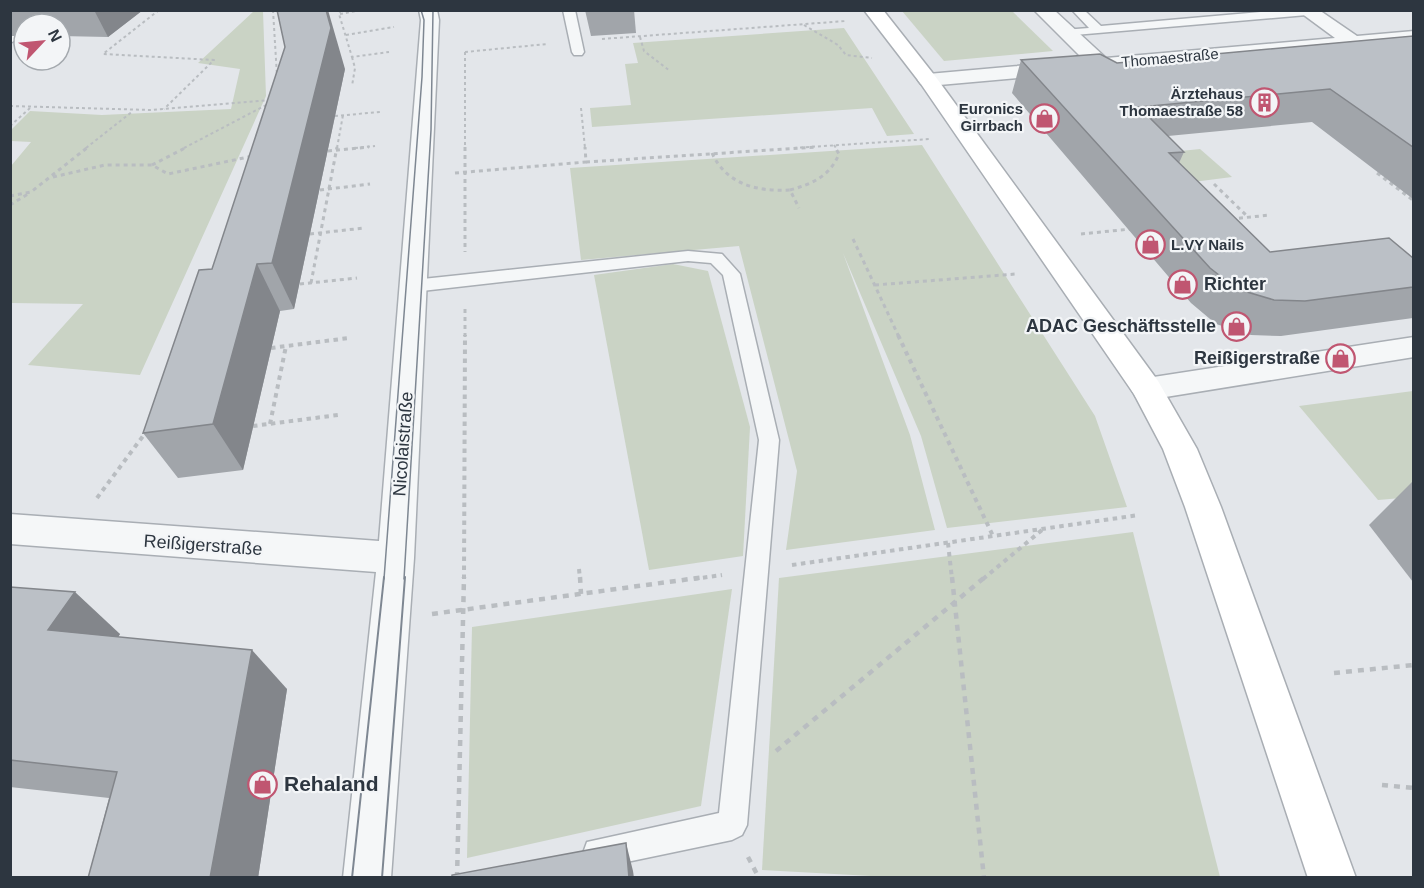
<svg xmlns="http://www.w3.org/2000/svg" width="1424" height="888" font-family="Arial,sans-serif">
<style>
.green{fill:#cad3c5}
.lines{fill:none;stroke-linecap:round;stroke-linejoin:round}
.lane-casing{stroke:#a9aeb4;stroke-width:3}
.street-casing{stroke:#a9aeb4;stroke-width:3}
.secondary-casing{stroke:#a9aeb4;stroke-width:3}
.path-far3{stroke:#b9bdc1;stroke-width:2;stroke-dasharray:3 3;stroke-linecap:butt}
.path-far2{stroke:#b9bdc1;stroke-width:3;stroke-dasharray:4 4;stroke-linecap:butt}
.path-far1{stroke:#b9bdc1;stroke-width:4;stroke-dasharray:4.5 4.5;stroke-linecap:butt}
.path{stroke:#b9bdc1;stroke-width:4.5;stroke-dasharray:6 6;stroke-linecap:butt}
.lane{fill:#f5f7f8;fill-rule:evenodd}
.street{fill:#f5f7f8;fill-rule:evenodd}
.secondary{fill:#fff;fill-rule:evenodd}
.tram-far1{stroke:#7e8792;stroke-width:1.5}
.tram{stroke:#7e8792;stroke-width:2}
.wall{fill:#a1a5aa}
.shaded-wall{fill:#83868b}
.building{fill:#bbc0c6;stroke:#83868b;stroke-width:1.5}
.labels{text-anchor:middle;stroke-width:4.5;stroke-linejoin:round;paint-order:stroke}
.far-street-label{font-size:15px;fill:#2d3640;stroke:#f3f5f7}
.far-poi-label{font-size:15px;font-weight:bold;fill:#2d3640;stroke:#f3f5f7;text-anchor:end}
.poi-label{font-size:18px;font-weight:bold;fill:#2d3640;stroke:#f3f5f7;text-anchor:end}
.street-label{font-size:18px;fill:#2d3640;stroke:#f3f5f7}
.near-poi-label{font-size:21px;font-weight:bold;fill:#2d3640;stroke:#f3f5f7;text-anchor:start}
</style>
<rect width="100%" height="100%" fill="#e3e6ea"/>
<!-- green -->
<g class="green">
<path d="M254 11H263L266 96 140 375 28 365 83 304 11 303V166L31 142 11 141V130L30 111 102 115 231 109 240 69 198 63Z"/>
<path d="M902 11H1012L1053 51 944 61Z"/>
<path d="M844 28 914 134 887 136 872 108 592 127 590 108 631 105 625 64 638 63 633 43Z"/>
<path d="M922 145 1095 416 1127 507 947 528 921 436 843 253 910 435 935 530 786 550 797 471 739 246 581 260 570 168Z"/>
<path d="M1200 149 1232 177 1193 182 1162 153Z"/>
<path d="M673 264 708 271 750 427 743 556 649 570 594 275Z"/>
<path d="M1413 391V497L1378 500 1299 406Z"/>
<path d="M1133 532 1220 877 907 878 762 870 779 578Z"/>
<path d="M732 589 701 806 467 858 472 627Z"/>
</g>
<g class="lines">
<defs>
<g id="lane">
<path d="M563 10H575L584 52 582 55H574L572 52Z"/>
<path d="M1072 10H1084L1101 26 1284 10 1313 12 1307 15 1063 36V30L1089 28Z"/>
<path d="M688 251 722 254 740 274 779 440 747 825 742 835 732 840 598 868 587 864 583 853 587 842 719 813 759 440 723 275 711 263 688 261 413 292 404 286 413 280Z"/>
</g>
<g id="street">
<path d="M419 10H437L439 20 414 558 391 878H343L376 572 10 544V514L379 541 421 20Z"/>
<path d="M1034 10H1054L1106 58 1335 38 1297 10H1319L1357 36 1414 31V43L928 86 921 84 918 80 921 76 928 74 1084 60Z"/>
<path d="M24 22 31 24H24V36L10 43V28Z"/>
<path d="M1414 337V357L1147 400 1136 397 1131 389 1136 381 1147 378Z"/>
</g>
<path id="secondary" d="M864 10H883L935 76 1158 381 1197 449 1221 507 1356 878H1308L1185 507 1163 449 1134 394 921 84Z"/>
</defs>
<!-- lane casing -->
<use href="#lane" class="lane-casing"/>
<!-- street casing -->
<use href="#street" class="street-casing"/>
<!-- secondary casing -->
<use href="#secondary" class="secondary-casing"/>
<!-- path-far3 -->
<g class="path-far3">
<path d="M159 10 103 54 214 60 164 109"/>
<path d="M273 10 277 76"/>
<path d="M341 10 339 14 352 57 389 52"/>
<path d="M340 14 362 10"/>
<path d="M804 25 838 45 846 55 872 58"/>
<path d="M346 35 394 27"/>
<path d="M640 37 644 51 670 71"/>
<path d="M602 39 846 21"/>
<path d="M465 52 547 44"/>
<path d="M465 52V148"/>
<path d="M352 57 355 68 352 86"/>
<path d="M10 106 150 110 270 100"/>
<path d="M581 108 585 148"/>
<path d="M335 116 380 112"/>
<path d="M10 126 30 108"/>
<path d="M834 145 836 148"/>
<path d="M86 148 133 111"/>
<path d="M184 148 270 103"/>
<path d="M337 148 343 115"/>
<path d="M355 148 375 146"/>
<path d="M794 148 930 139"/>
</g>
<!-- path-far2 -->
<g class="path-far2">
<path d="M465 147V252"/>
<path d="M328 151 369 147"/>
<path d="M712 153C726 184 757 192 790 190L799 208"/>
<path d="M586 162 816 147"/>
<path d="M152 165 187 147"/>
<path d="M455 173 586 162 585 147"/>
<path d="M1377 173 1414 201"/>
<path d="M53 177 105 165H152L168 174 253 156"/>
<path d="M1214 184 1248 217"/>
<path d="M320 190 370 184"/>
<path d="M790 190C812 184 830 176 839 154L835 147"/>
<path d="M10 196 31 192 88 147"/>
<path d="M10 205 28 194"/>
<path d="M1231 219 1270 215"/>
<path d="M310 234 364 228"/>
<path d="M1081 234 1131 229"/>
<path d="M853 239 899 337"/>
<path d="M311 283 337 147"/>
<path d="M300 284 357 278"/>
<path d="M875 285 1016 274"/>
<path d="M465 337V308"/>
</g>
<!-- path-far1 -->
<g class="path-far1">
<path d="M898 335 993 536"/>
<path d="M271 348 349 338"/>
<path d="M270 424 286 346"/>
<path d="M253 426 338 415"/>
<path d="M97 498 146 432"/>
<path d="M948 543 952 579"/>
<path d="M792 565 1139 515"/>
<path d="M579 569 580 579"/>
<path d="M464 579 465 335"/>
<path d="M694 579 722 575"/>
<path d="M983 579 1042 530"/>
</g>
<!-- path -->
<g class="path">
<path d="M580 577 581 594"/>
<path d="M952 577 984 878"/>
<path d="M432 614 705 577"/>
<path d="M1334 673 1414 665"/>
<path d="M776 751 985 577"/>
<path d="M1382 785 1414 788"/>
<path d="M748 857 759 878"/>
<path d="M457 878 464 577"/>
</g>
<!-- lane -->
<use href="#lane" class="lane"/>
<!-- street -->
<use href="#street" class="street"/>
<!-- secondary -->
<use href="#secondary" class="secondary"/>
<!-- tram-far1 -->
<g class="tram-far1">
<path d="M384 579 422 77 424 20 421 10"/>
<path d="M404 579 431 130 433 10"/>
</g>
<!-- tram -->
<g class="tram">
<path d="M352 878 384 577"/>
<path d="M382 878 405 577"/>
</g>
</g>
<!-- wall -->
<g class="wall">
<path d="M10 10H143L108 37 60 36V24H24V36H10Z"/>
<path d="M585 10H634L636 33 591 36Z"/>
<path d="M1413 36V199L1312 122 1168 136 1184 152 1179 163 1270 252 1413 258V318L1281 336 1251 335 1216 324 1191 303 1012 93 1021 60 1117 63Z"/>
<path d="M345 69 294 309 280 311 243 470 178 478 143 433 212 269Z"/>
<path d="M1413 481V582L1369 525Z"/>
<path d="M10 587 120 634 118 637 287 689 258 878H88L109 798 10 787Z"/>
</g>
<!-- shaded-wall -->
<g class="shaded-wall">
<path d="M94 10H143L108 37Z"/>
<path d="M326 10H328L345 69 294 309 272 263Z"/>
<path d="M257 264 280 311 243 470 213 424Z"/>
<path d="M75 592 120 634 97 670 48 630Z"/>
<path d="M252 650 287 689 258 878H210Z"/>
<path d="M626 843 633 871 634 878H629Z"/>
</g>
<!-- building -->
<g class="building">
<path d="M277 10H326L331 28 272 263 257 264 213 424 143 433 199 270 212 269 285 47Z"/>
<path d="M1413 36V147L1330 89 1139 107 1184 152 1169 153 1270 252 1389 238 1413 258V287L1305 301 1274 300 1237 289 1210 268 1021 60 1100 54 1117 63Z"/>
<path d="M10 587 75 592 48 630 252 650 210 878H88L117 772 10 760Z"/>
<path d="M626 843 629 878H452V875Z"/>
</g>
<!-- icons -->
<defs>
<symbol id="building-ring" viewBox="-11 -11 22 22"><circle r="9.5" fill="#f3f5f7" stroke="#c05671" stroke-width="1.5"/><path d="M-4-6H4V6H1V3H-1V6H-4ZM-2.5-4.3h1.7v1.8h-1.7ZM.8-4.3h1.7v1.8H.8ZM-2.5-1h1.7V.8h-1.7ZM.8-1h1.7V.8H.8Z" fill="#c05671"/></symbol>
<symbol id="shop-ring" viewBox="-11 -11 22 22"><circle r="9.5" fill="#f3f5f7" stroke="#c05671" stroke-width="1.5"/><path d="M-5-2.5h2.3a2.7 3.5 0 0 1 5.4 0H5L5.5 6h-11ZM-1.5-2.5h3a1.5 2.3 0 0 0-3 0Z" fill="#c05671"/></symbol>
</defs>
<g fill-rule="evenodd">
<use href="#building-ring" x="1248" y="86" width="33" height="33"/>
<use href="#shop-ring" x="1028" y="102" width="33" height="33"/>
<use href="#shop-ring" x="1134" y="228" width="33" height="33"/>
<use href="#shop-ring" x="1166" y="268" width="33" height="33"/>
<use href="#shop-ring" x="1220" y="310" width="33" height="33"/>
<use href="#shop-ring" x="1324" y="342" width="33" height="33"/>
<use href="#shop-ring" x="246" y="768" width="33" height="33"/>
</g>
<g class="labels">
<!-- far-street labels -->
<g class="far-street-label">
<text transform="translate(1170 58) rotate(-5)" y="5">Thomaestraße</text>
</g>
<!-- far-poi labels -->
<g class="far-poi-label">
<text x="1243" y="99">Ärztehaus<tspan x="1243" dy="17">Thomaestraße 58</tspan></text>
<text x="1023" y="114">Euronics<tspan x="1023" dy="17">Girrbach</tspan></text>
<text x="1171" y="250" text-anchor="start">L.VY Nails</text>
</g>
<!-- poi labels -->
<g class="poi-label">
<text x="1204" y="290" text-anchor="start">Richter</text>
<text x="1216" y="332">ADAC Geschäftsstelle</text>
<text x="1320" y="364">Reißigerstraße</text>
</g>
<!-- street labels -->
<g class="street-label">
<text transform="translate(403 444) rotate(-86)" y="6">Nicolaistraße</text>
<text transform="translate(203 545) rotate(4)" y="6">Reißigerstraße</text>
</g>
<!-- near-poi labels -->
<g class="near-poi-label">
<text x="284" y="791">Rehaland</text>
</g>
</g>
<!-- border -->
<rect width="1424" height="888" fill="none" stroke="#2d3640" stroke-width="24"/>
<!-- north arrow -->
<g transform="translate(42 42) rotate(64)"><circle r="28" fill="#f3f5f7" stroke="#a4a9ae" stroke-width="1.5"/>
<path d="M0-4.5L10 22L0 15L-10 22Z" fill="#c05671"/>
<text y="-9" font-size="16" font-weight="bold" text-anchor="middle" fill="#2d3640">N</text>
</g>
</svg>
